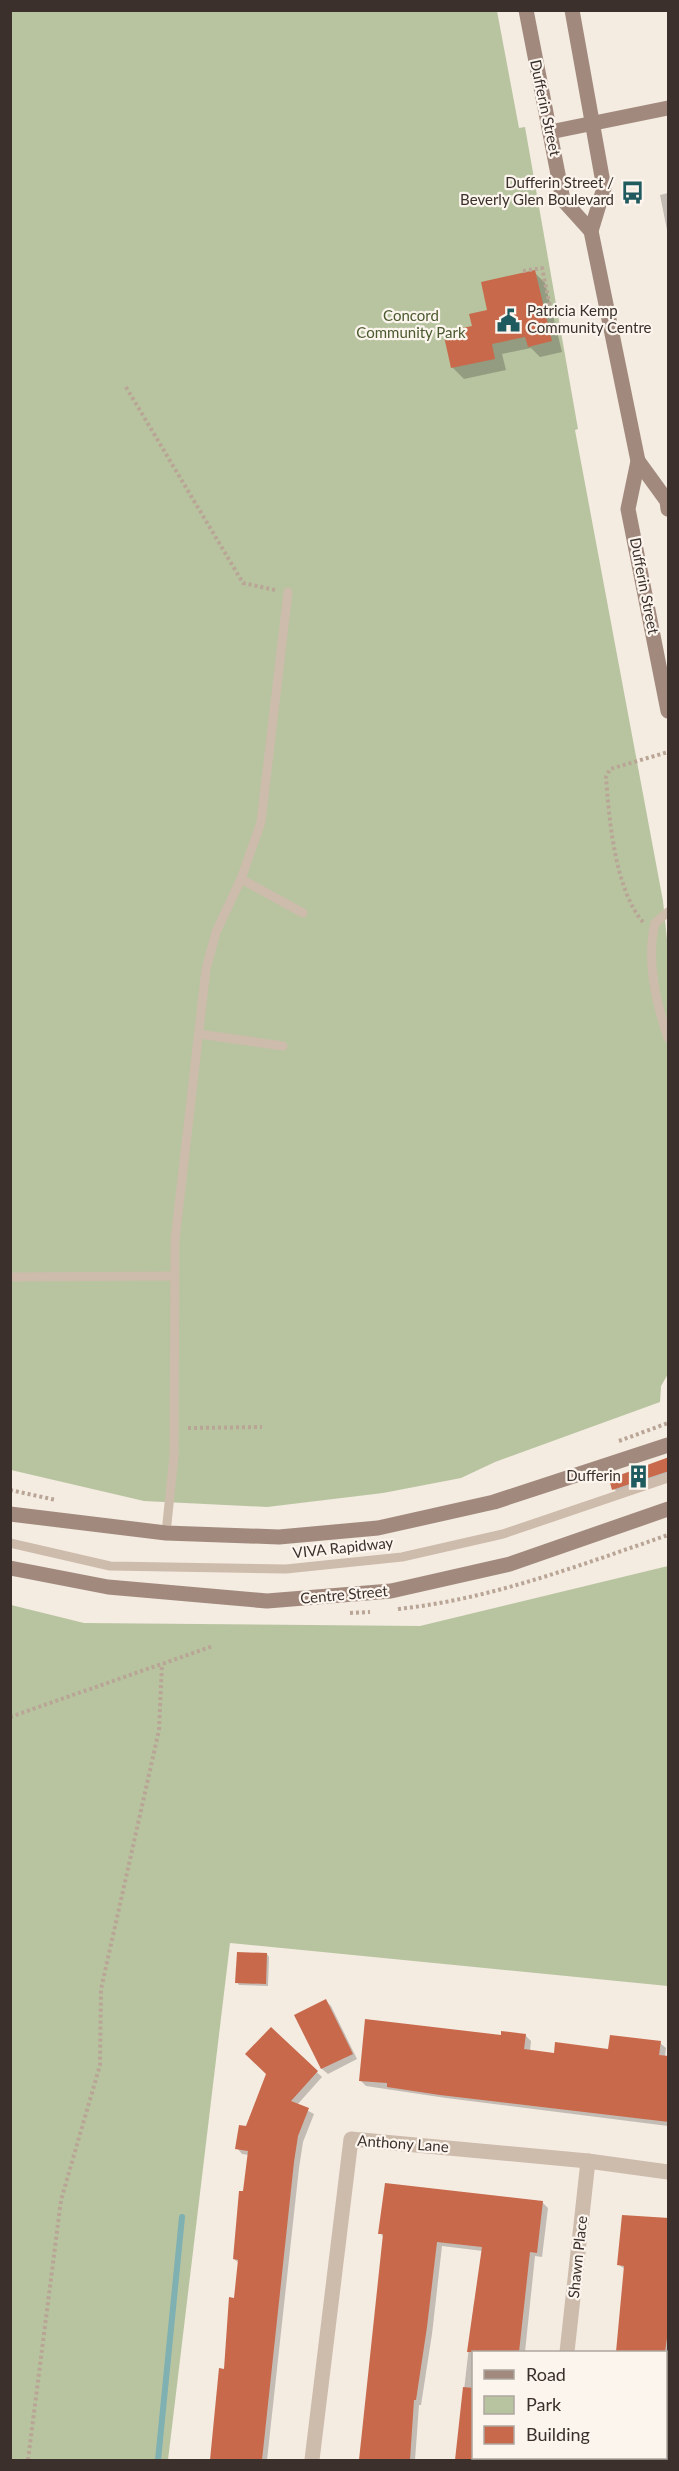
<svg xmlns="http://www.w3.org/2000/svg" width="679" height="2471" font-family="Lato,sans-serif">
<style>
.green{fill:#b8c4a0}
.shadow{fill:#0003}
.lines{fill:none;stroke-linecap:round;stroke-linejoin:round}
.stream{stroke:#7fb0b2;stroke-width:6}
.building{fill:#c8694b}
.path{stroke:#b9a596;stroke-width:4;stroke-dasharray:3 3;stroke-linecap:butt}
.lane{stroke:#cdbbac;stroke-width:9}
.street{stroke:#cdbbac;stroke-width:15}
.secondary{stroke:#a18a7d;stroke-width:15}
.labels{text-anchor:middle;stroke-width:4.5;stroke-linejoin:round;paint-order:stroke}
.street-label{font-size:15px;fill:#3b302b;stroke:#fbf5ee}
.poi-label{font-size:15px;fill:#3b302b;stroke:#fbf5ee;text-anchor:end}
.park-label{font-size:15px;fill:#4a5a2e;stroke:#fbf5ee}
</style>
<rect width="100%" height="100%" fill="#f4ebe1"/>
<!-- green -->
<g class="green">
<path d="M11 11H497L519 128 525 127 578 429 575 430 663 901 668 949V1374L661 1386 660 1402 495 1462 461 1478 383 1493 267 1507 144 1501 11 1470Z"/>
<path d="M668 1566V1986L230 1943 168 2460H11V1605L84 1623 420 1626Z"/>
</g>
<!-- shadow -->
<g class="shadow">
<path d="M668 193V235L660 195Z"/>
<path d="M534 272 545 283 562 352 540 357 531 348 502 354 506 370 464 379 453 368 445 334 474 327Z"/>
<path d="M668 1459V1479L619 1494 614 1489Z"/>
<path d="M267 1954 269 1957 268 1986 239 1985 237 1982Z"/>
<path d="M326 2001 331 2006 357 2059 328 2074 322 2069 296 2016Z"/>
<path d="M271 2029 322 2077 297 2105 314 2114 303 2142 299 2168 267 2460H211L221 2370H225L236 2299 239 2263 234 2259 249 2155 242 2154 237 2148 268 2073Z"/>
<path d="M525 2035 531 2041 530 2051 555 2054 610 2051 660 2043 666 2048 665 2056H668V2126L446 2098 366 2086 360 2080 502 2036Z"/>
<path d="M543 2203 548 2208 542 2257 535 2256 525 2352H474V2458H513V2460H456L474 2303H478L483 2251 442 2246 432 2334 421 2405H419L415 2460H360L384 2238 380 2233Z"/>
<path d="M668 2220V2401L666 2421V2352H617L626 2270 618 2264Z"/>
<rect x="605" y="2458" width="54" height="2"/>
</g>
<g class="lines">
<!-- stream -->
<path class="stream" d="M158 2460 182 2217"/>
</g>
<!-- building -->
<g class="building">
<path d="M535 270 552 341 528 347 525 337 492 344 495 359 451 368 443 332 472 326 469 314 487 310 481 282Z"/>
<path d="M669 1457V1471L612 1490 609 1479Z"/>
<path d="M237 1952 267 1953 266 1984 235 1983Z"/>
<path d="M326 1999 353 2054 321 2069 294 2015Z"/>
<path d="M365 2019 501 2035V2031L526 2034 524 2049 554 2053 555 2042 608 2049 610 2035 661 2041 659 2055 669 2056V2122L440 2095 387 2087V2083L359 2081Z"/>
<path d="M271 2027 318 2071 291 2101 309 2108 298 2136 294 2162 262 2460H210L219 2368 224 2369 229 2297 234 2298 238 2260 233 2259 239 2191H243L248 2151 235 2149 239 2125 246 2126 266 2074 245 2054Z"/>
<path d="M385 2183 543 2201 537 2253 530 2252 519 2352H467L482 2247 437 2242 427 2327 416 2400H414L410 2460H359L383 2234H378Z"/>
<path d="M622 2215 669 2218V2324L665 2352H616L624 2266 617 2265Z"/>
<path d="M463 2387 474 2388V2460H455Z"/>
</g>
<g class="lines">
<!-- path -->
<g class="path">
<path d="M523 271 542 268 550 306"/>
<path d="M126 387 243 583 275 590"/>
<path d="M643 922C615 890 609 819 606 777L610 769 668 752"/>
<path d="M188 1428 262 1427"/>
<path d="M619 1441 668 1423"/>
<path d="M10 1490 56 1500"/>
<path d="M398 1609C492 1599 580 1565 668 1535"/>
<path d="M350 1613 370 1612"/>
<path d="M10 1717 213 1646"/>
<path d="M28 2460 61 2200 100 2065 101 1989 159 1730 162 1664"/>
</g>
<!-- lane -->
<g class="lane">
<path d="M241 879 303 913"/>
<path d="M668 912 655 923C646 961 656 1002 668 1038"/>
<path d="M199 1034 283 1046"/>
<path d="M10 1277 174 1276"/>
<path d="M166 1533 174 1456 175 1240 206 969 216 932 241 879 261 822 288 592"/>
<path d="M10 1543 110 1566 286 1569 402 1557 503 1534 668 1478"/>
</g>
<!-- street -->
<g class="street">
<path d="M567 2352 588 2161"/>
<path d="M312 2460 351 2139 588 2161 668 2172"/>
<path d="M556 2460V2458"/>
</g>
<!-- secondary -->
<g class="secondary">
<path d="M526 10 563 200 591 231"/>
<path d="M572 10 604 188 591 231 638 461 628 509 668 711"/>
<path d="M550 132 668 108"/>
<path d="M638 461 667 501 668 509"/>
<path d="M10 1514 166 1533 279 1537 378 1528 494 1502 668 1445"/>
<path d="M10 1568 108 1587 267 1601 391 1591 510 1564 668 1509"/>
</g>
</g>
<!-- icons -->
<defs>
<symbol id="bus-bare" viewBox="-9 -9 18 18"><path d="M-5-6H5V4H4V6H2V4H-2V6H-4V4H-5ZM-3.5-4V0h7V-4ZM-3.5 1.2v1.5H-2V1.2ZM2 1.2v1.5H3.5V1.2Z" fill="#1f5a5e" stroke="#fbf5ee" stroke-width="2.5" paint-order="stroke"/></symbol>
<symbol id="civic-bare" viewBox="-9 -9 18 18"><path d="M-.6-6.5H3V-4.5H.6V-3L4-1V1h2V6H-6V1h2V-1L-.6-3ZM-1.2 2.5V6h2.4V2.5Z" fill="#1f5a5e" stroke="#fbf5ee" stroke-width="2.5" paint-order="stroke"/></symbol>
<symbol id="building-bare" viewBox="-9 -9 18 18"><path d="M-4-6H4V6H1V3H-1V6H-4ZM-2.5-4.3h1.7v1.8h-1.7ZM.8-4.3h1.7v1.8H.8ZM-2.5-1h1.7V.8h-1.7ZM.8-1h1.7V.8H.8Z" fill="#1f5a5e" stroke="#fbf5ee" stroke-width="2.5" paint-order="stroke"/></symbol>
</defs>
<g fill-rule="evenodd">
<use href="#bus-bare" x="616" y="176" width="33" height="33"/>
<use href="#civic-bare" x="492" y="304" width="33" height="33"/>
<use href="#building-bare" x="622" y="1460" width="33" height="33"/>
</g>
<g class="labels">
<!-- street labels -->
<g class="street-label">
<text transform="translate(545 108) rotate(78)" y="5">Dufferin Street</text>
<text transform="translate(644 586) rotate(79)" y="5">Dufferin Street</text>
<text transform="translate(343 1548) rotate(-6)" y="5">VIVA Rapidway</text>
<text transform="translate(344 1595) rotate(-5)" y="5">Centre Street</text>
<text transform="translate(403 2144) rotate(4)" y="5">Anthony Lane</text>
<text transform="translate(578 2257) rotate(-84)" y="5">Shawn Place</text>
</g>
<!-- poi labels -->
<g class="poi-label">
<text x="614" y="188">Dufferin Street /<tspan x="614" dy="17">Beverly Glen Boulevard</tspan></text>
<text x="527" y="316" text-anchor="start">Patricia Kemp<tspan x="527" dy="17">Community Centre</tspan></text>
<text x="621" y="1481">Dufferin</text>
</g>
<!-- park labels -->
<g class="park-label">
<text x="411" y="321">Concord<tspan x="411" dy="17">Community Park</tspan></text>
</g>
</g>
<!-- border -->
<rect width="679" height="2471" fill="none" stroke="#3b302b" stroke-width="24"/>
<!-- legend -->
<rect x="472" y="2351" width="195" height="108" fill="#fbf5ee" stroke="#aea6a0" stroke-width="1.5"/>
<rect x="484" y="2370" width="30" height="9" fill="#a18a7d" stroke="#aea6a0" stroke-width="1.5"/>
<text x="526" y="2381" font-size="18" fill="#3b302b">Road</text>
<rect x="484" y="2396" width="30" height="18" fill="#b8c4a0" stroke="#aea6a0" stroke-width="1.5"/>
<text x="526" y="2411" font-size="18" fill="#3b302b">Park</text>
<rect x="484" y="2426" width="30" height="18" fill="#c8694b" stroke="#aea6a0" stroke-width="1.5"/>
<text x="526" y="2441" font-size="18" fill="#3b302b">Building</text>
</svg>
